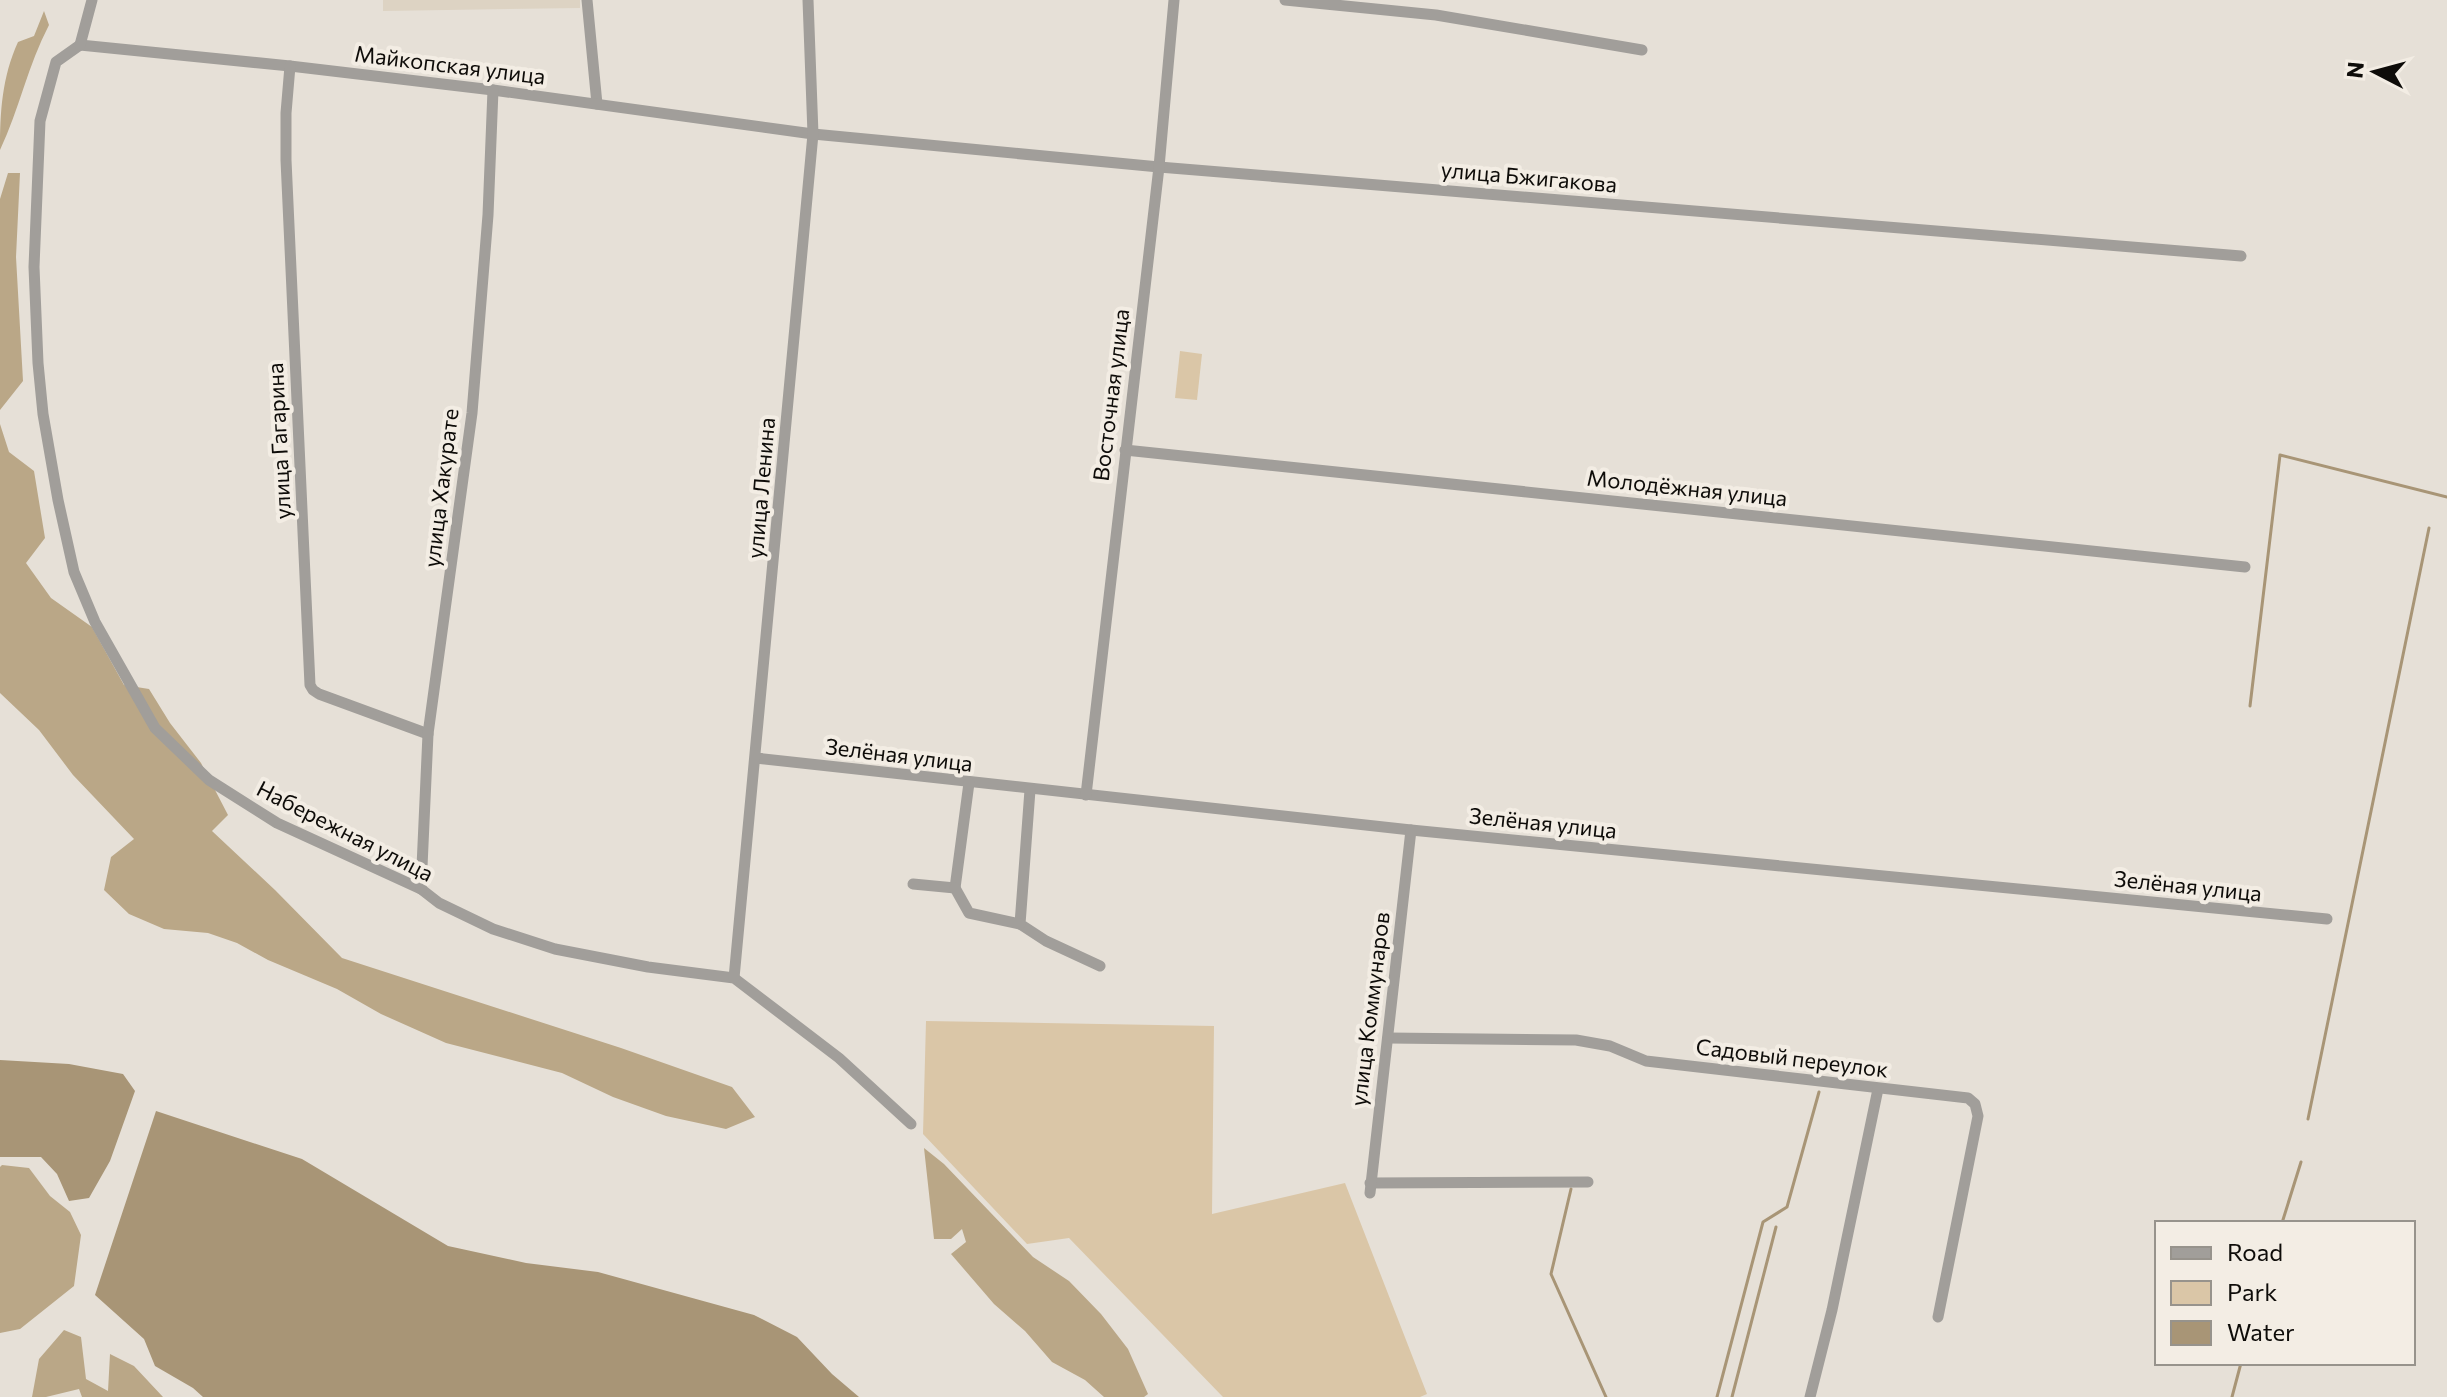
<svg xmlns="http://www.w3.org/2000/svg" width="2447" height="1397" font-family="Commissioner,sans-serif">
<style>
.built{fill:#ddd3c3}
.green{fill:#dac6a7}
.forest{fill:#baa787}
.water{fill:#a89576}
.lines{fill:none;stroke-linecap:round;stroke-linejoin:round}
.stream{stroke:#a89576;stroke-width:3}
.minor{stroke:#a19e9a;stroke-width:11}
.labels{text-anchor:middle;stroke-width:8;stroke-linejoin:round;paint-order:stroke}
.street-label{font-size:22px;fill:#0e0c09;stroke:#f3ede4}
</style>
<rect width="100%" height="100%" fill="#e6e0d7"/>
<!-- built -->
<path class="built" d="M383 0H580V8L383 11Z"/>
<!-- green -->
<g class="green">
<path d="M1180 351 1202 354 1197 400 1175 398Z"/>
<path d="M926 1021 1214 1026 1212 1214 1345 1183 1427 1394 1420 1397H1223L1069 1238 1027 1244 923 1134Z"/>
</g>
<!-- forest -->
<g class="forest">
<path d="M44 11 49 25C28 65 19 110 0 150 0 112 2 77 18 42L34 36Z"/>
<path d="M8 173H20L16 257 23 381 0 410V199Z"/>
<path d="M0 424 9 452 34 471 45 538 26 563 51 598 92 627 124 685 149 689 170 723 201 763 228 815 212 831 275 890 342 958 621 1048 732 1087 755 1117 726 1129 666 1116 613 1097 562 1073 446 1043 381 1014 337 989 268 960 237 943 208 933 164 929 129 914 104 890 111 857 134 839 73 775 39 730 0 693Z"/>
<path d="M924 1148 944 1164 1033 1257 1069 1281 1101 1314 1128 1349 1148 1394 1144 1397H1104L1085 1380 1052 1362 1025 1331 994 1304 951 1254 966 1242 962 1229 951 1239H934Z"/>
<path d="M2 1165 29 1168 50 1196 70 1212 81 1235 74 1286 20 1329 0 1333V1167Z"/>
<path d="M64 1330 81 1337 86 1379 108 1391 110 1354 134 1366 163 1397H82L79 1389 46 1397H32L39 1359Z"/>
</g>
<!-- water -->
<g class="water">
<path d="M0 1060 69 1064 123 1074 135 1091 110 1161 89 1198 69 1201 57 1174 41 1157H0Z"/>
<path d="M156 1111 302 1159 448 1246 526 1263 598 1272 754 1315 797 1337 832 1374 859 1397H203L193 1388 155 1366 144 1339 95 1295Z"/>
</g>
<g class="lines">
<!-- stream -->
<g class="stream">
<path d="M2250 706 2280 455 2447 497"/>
<path d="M2308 1119 2429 528"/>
<path d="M1571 1189 1551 1274 1606 1397"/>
<path d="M2282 1223 2301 1162"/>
<path d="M1717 1397 1763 1222 1787 1207 1819 1092"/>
<path d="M1732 1397 1776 1227"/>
<path d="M2232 1397 2241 1363"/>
</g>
<!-- minor -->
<g class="minor">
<path d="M587 0 597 104"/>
<path d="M1285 0 1436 15 1642 50"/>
<path d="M80 45 290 66 493 90 813 134 1159 167 2241 256"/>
<path d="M80 45 56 62 40 121 34 267 38 363 43 414 58 500 74 572 95 622 155 728 209 780 277 823 421 889 439 903 493 929 555 949 648 967 734 978 839 1058 911 1124"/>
<path d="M80 45 92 0"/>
<path d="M290 66 286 113V160L310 685 313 690 319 694 428 734"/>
<path d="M1125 450 2245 567"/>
<path d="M756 758 1411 830 2327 919"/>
<path d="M1030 790 1020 924 1046 941 1100 966"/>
<path d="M1086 795 1159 167 1174 0"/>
<path d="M913 884 955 888 969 783"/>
<path d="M955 888 969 913 1020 924"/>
<path d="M421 889 428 734 472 413 488 215 493 90"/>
<path d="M734 978 813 134 808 0"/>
<path d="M1388 1038 1576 1040 1610 1046 1646 1061 1968 1098 1975 1104 1978 1116 1938 1317"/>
<path d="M1370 1183 1588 1182"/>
<path d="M1370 1193 1411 830"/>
<path d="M1810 1397 1832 1310 1878 1089"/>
</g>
</g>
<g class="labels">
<!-- street labels -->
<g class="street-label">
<text transform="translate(450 65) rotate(7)" y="8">Майкопская улица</text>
<text transform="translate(1529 177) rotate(5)" y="8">улица Бжигакова</text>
<text transform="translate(1111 395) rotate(-83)" y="8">Восточная улица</text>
<text transform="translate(279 441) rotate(-93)" y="8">улица Гагарина</text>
<text transform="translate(441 488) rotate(-83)" y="8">улица Хакурате</text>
<text transform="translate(761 488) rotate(-85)" y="8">улица Ленина</text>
<text transform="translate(1687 488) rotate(6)" y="8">Молодёжная улица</text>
<text transform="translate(899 755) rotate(7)" y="8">Зелёная улица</text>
<text transform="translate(1543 823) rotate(6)" y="8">Зелёная улица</text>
<text transform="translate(345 831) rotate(27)" y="8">Набережная улица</text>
<text transform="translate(2188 886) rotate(6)" y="8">Зелёная улица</text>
<text transform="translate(1370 1009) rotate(-83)" y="8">улица Коммунаров</text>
<text transform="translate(1792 1058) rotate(7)" y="8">Садовый переулок</text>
</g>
</g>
<!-- legend -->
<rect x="2155" y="1221" width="260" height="144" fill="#f3ede4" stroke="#97938c" stroke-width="2"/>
<rect x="2171" y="1247" width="40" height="12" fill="#a19e9a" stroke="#97938c" stroke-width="2"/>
<text x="2227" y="1261" font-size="24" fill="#0e0c09">Road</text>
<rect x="2171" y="1281" width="40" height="24" fill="#dac6a7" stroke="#97938c" stroke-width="2"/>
<text x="2227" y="1301" font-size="24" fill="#0e0c09">Park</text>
<rect x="2171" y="1321" width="40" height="24" fill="#a89576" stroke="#97938c" stroke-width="2"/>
<text x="2227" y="1341" font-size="24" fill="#0e0c09">Water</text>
<!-- north arrow -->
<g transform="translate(2375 72) rotate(276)" stroke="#f3ede4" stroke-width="6" paint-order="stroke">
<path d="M0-6L14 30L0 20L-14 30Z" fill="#0e0c09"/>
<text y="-12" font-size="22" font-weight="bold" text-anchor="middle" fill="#0e0c09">N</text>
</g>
</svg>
